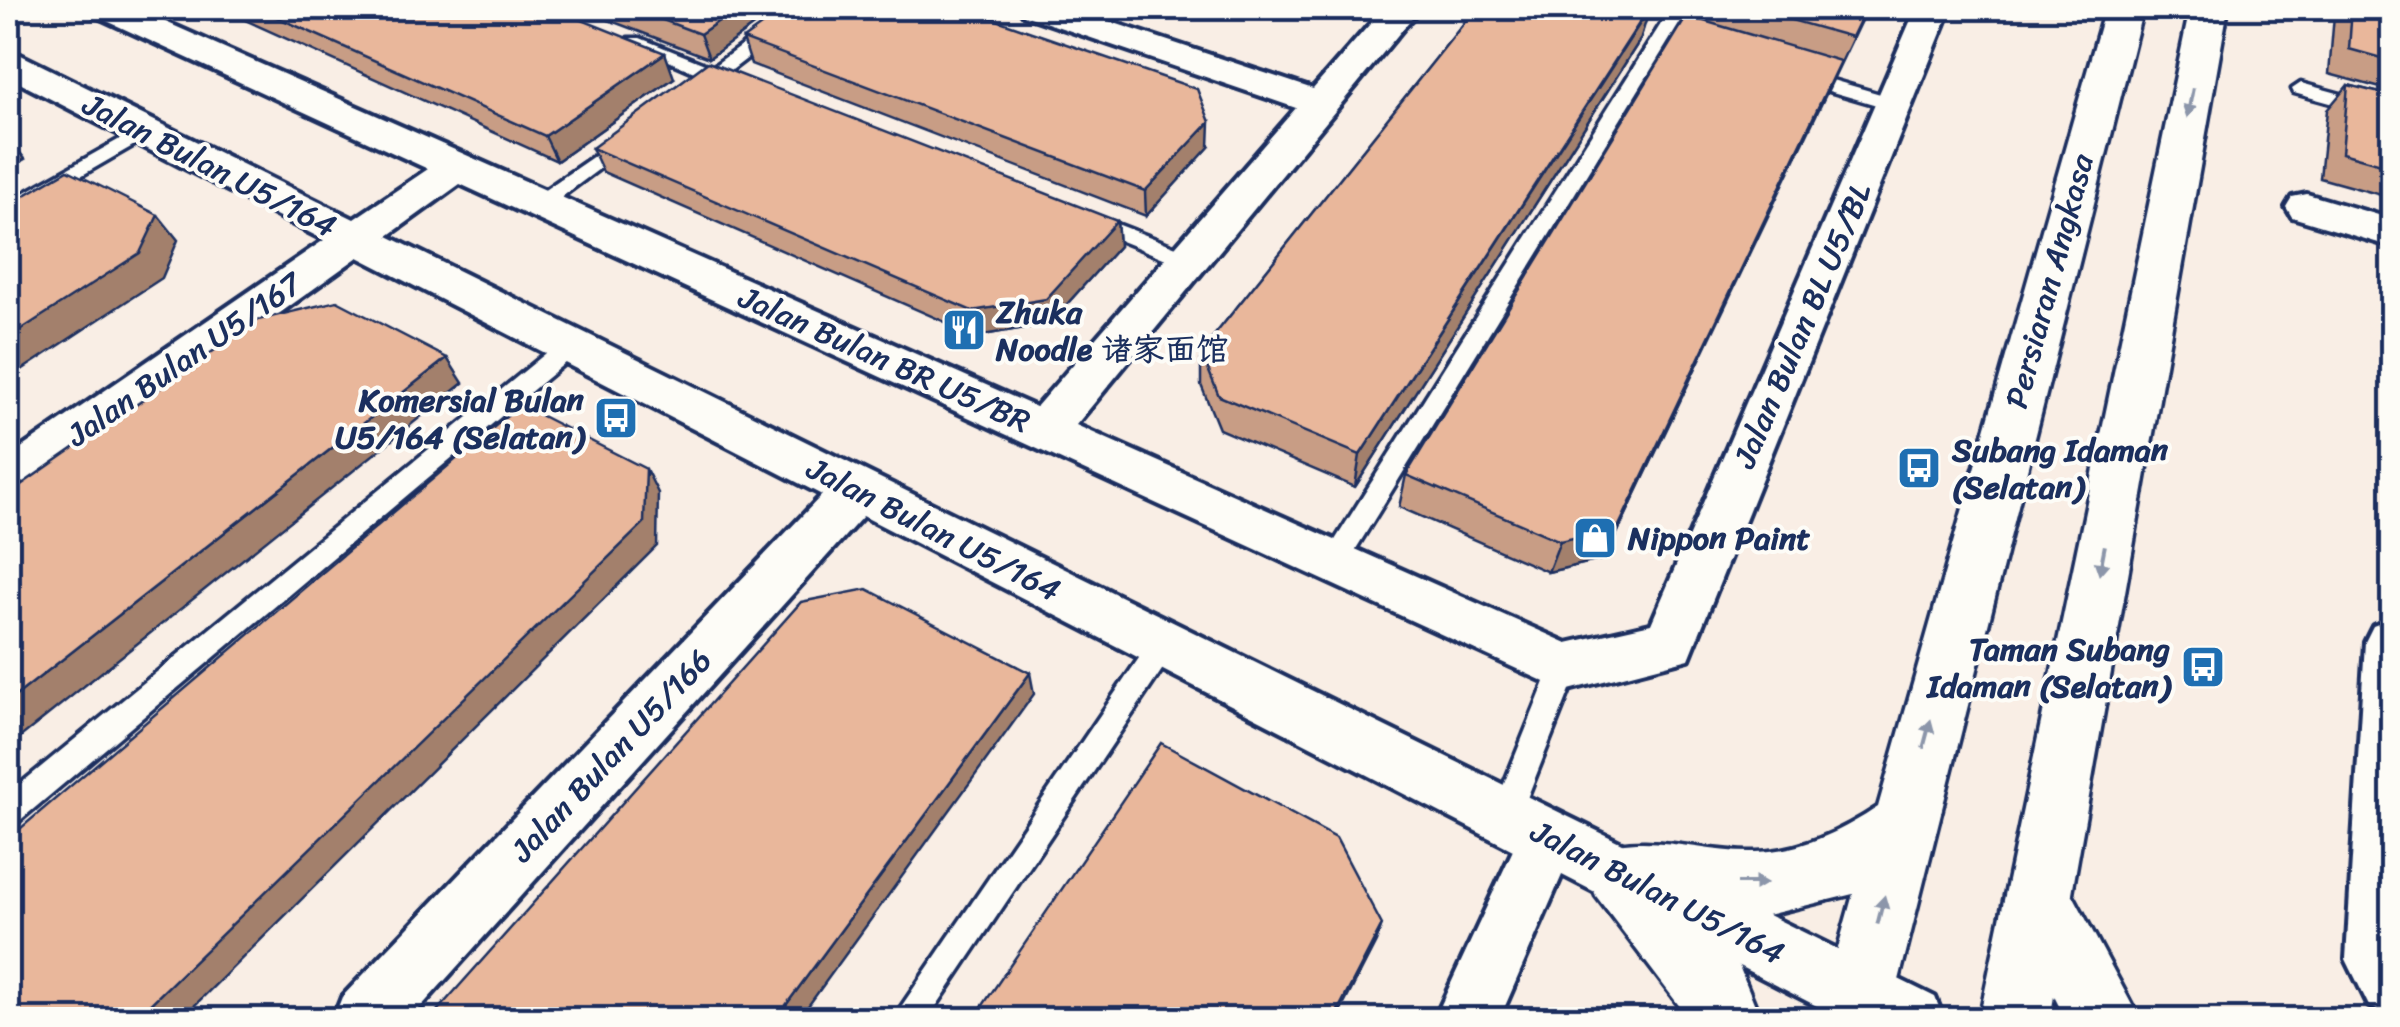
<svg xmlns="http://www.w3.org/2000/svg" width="2400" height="1027" font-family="Sriracha,'LXGW WenKai TC',sans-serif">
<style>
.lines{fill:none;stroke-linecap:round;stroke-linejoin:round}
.lane-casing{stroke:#1b2f5e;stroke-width:7}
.street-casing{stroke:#1b2f5e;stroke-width:8}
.secondary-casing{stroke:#1b2f5e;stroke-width:7}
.lane{fill:#fdfcf7;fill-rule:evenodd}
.street{fill:#fdfcf7;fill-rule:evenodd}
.secondary{fill:#fdfcf7;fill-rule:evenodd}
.wall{fill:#c89d85;stroke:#1b2f5e;stroke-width:2.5}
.shaded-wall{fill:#a3806c;stroke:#1b2f5e;stroke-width:2.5}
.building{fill:#e9b79b;stroke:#1b2f5e;stroke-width:2.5}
.oneway{fill:#8c96aa}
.labels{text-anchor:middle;stroke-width:8;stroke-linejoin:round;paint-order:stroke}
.street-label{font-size:32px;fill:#1b2f5e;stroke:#fdfcf7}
.poi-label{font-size:32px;font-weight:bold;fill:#1b2f5e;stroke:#fdfcf7;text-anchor:start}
</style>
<rect width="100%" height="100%" fill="#f9eee5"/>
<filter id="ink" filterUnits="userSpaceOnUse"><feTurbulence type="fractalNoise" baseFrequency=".01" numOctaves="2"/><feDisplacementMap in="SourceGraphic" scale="20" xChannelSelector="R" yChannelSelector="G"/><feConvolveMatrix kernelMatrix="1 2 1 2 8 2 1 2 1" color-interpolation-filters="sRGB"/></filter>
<g filter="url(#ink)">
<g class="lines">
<defs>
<g id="lane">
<path d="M793 8H813L728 73 741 81 732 87 716 81 703 88 696 86 694 82 701 75 625 42 628 38H640L712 67Z"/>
<path d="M1671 8H1689L1343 570 1334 574 1325 570 1321 563 1325 556Z"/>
<path d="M1798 70 1901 100 1904 104 1894 110 1791 80 1789 76Z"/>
<path d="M2301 83 2392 108V120L2294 93 2292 89Z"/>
<path d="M143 126 153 132 150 136 8 218V202Z"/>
<path d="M623 136 633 142 630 146 547 208H533L530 203 533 198Z"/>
<path d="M1086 212 1197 255 1200 260 1197 265H1181L1079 224 1076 219Z"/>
<path d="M570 338 581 346 578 352 18 822 8 826V794L562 340Z"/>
<path d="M1164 632 1174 636 1177 644 1174 652 927 1020H892L1154 636Z"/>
<path d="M1565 655 1575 659 1579 667 1516 826 1506 830 1496 826 1491 816 1551 667 1555 659Z"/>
</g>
<g id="street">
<path d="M89 8H134L1036 407 1296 108 1024 15 1019 8H1069L1313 89 1384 8H1420L1076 425 1567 643 1651 624 1916 8H1951L1689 659 1565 691 460 184 388 236 1935 997 1944 1020H1844L1562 875 1499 1020H1434L1513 850 863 516 409 1020H333L342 997 822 495 358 257 25 496 8 501V457L324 240 8 77V52L21 55 354 219 428 169 94 15Z"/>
<path d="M2307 194 2392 219V247L2292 217 2286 207 2292 197Z"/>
<path d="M2392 619V1015L2369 1006 2346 959 2365 642 2373 626Z"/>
</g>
<g id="secondary">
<path d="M2105 8H2143L1889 1020H1818L1853 894 1759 917 1694 912 1739 966 1761 1020H1690L1596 896 1587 873 1596 850C1646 830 1704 854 1757 852 1801 851 1842 831 1878 807Z"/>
<path d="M2190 8H2228L2072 893 2140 1020H2066L2054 996 2050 1020H1979Z"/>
</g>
</defs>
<!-- lane casing -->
<use href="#lane" class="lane-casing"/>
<!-- street casing -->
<use href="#street" class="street-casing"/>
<!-- secondary casing -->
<use href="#secondary" class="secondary-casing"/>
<!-- lane -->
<use href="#lane" class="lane"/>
<!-- street -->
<use href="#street" class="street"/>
<!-- secondary -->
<use href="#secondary" class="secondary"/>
</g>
<!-- wall -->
<g class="wall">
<path d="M229 8H552L674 78 557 161 234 15Z"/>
<path d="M577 8H778L709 58Z"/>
<path d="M1476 8H1661L1654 18 1647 15 1640 40 1355 487 1219 429 1201 385V352Z"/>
<path d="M1696 8H1867L1605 559 1548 572 1399 507 1406 475 1693 18Z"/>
<path d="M2340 8H2392V91L2329 74 2334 15Z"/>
<path d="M743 39 1209 147 1146 216 751 64Z"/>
<path d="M2348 85 2392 96V198L2320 178 2327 110Z"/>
<path d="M592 148 1117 221 1119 246 1049 324 977 336 603 172Z"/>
</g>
<!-- shaded-wall -->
<g class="shaded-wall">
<path d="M737 8H778L709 58 700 34Z"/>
<path d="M1650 8 1640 40 1355 487 1360 455Z"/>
<path d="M665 53 674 78 557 161 545 136Z"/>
<path d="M1840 61 1605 559 1548 572 1560 541Z"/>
<path d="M1210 122 1209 147 1146 216 1145 191Z"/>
<path d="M8 138 25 159 8 169Z"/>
<path d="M158 215 178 240 162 278 8 379V338Z"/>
<path d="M1117 221 1119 246 1049 324 977 336 972 311Z"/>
<path d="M447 358 463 383 8 747V702Z"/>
<path d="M646 469 658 493 657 546 180 1020H134Z"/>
<path d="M1030 673 1034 694 798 1020H775Z"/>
<path d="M1382 925 1376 942 1336 1020H1333Z"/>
</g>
<!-- building -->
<g class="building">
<path d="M256 8H552L665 53 545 136Z"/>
<path d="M631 8H737L700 34Z"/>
<path d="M786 8H962L1197 89 1210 122 1145 191 743 39Z"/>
<path d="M1476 8H1649L1360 455 1219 396 1201 352Z"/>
<path d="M1748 8H1866L1852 37Z"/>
<path d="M2352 8H2392V61L2349 49Z"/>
<path d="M1687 16 1840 61 1618 528 1560 541 1406 475Z"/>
<path d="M708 62 1117 221 1046 299 972 311 592 148Z"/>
<path d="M2348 85 2392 96V167L2342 153Z"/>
<path d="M68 170 158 215 140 253 8 338V205Z"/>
<path d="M337 301 447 358 8 702V494L258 320Z"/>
<path d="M520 405 646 469 644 523 134 1020H8V839Z"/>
<path d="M867 589 1030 673 775 1020H429L801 602Z"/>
<path d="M1161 743 1336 838 1382 925 1333 1020H973Z"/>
</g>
<!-- one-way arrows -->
<defs><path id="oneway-solid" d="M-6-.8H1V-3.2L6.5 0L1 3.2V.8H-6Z" transform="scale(2.5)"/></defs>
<g class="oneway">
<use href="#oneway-solid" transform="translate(2190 103) rotate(101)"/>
<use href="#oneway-solid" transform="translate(2102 560) rotate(101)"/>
<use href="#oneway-solid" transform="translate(1927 734) rotate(-75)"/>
<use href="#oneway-solid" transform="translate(1752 883)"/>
<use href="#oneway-solid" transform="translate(1881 910) rotate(-76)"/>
</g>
</g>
<!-- icons -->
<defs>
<symbol id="restaurant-square" viewBox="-11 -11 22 22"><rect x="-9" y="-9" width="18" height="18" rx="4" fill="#1f6fb2" stroke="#fdfcf7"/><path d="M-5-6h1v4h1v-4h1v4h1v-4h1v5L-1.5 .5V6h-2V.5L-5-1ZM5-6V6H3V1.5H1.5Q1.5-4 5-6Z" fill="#fff"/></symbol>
<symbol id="bus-square" viewBox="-11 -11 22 22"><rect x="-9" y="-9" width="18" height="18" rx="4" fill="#1f6fb2" stroke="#fdfcf7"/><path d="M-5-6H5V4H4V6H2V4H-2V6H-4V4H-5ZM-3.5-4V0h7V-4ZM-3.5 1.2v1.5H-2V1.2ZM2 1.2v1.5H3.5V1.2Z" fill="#fff"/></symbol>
<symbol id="shop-square" viewBox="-11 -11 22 22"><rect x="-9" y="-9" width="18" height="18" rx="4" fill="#1f6fb2" stroke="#fdfcf7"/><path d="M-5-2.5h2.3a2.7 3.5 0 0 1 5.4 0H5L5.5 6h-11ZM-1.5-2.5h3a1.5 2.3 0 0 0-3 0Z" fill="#fff"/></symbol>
</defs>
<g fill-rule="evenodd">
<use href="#restaurant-square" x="939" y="305" width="50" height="50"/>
<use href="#bus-square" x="591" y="393" width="50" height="50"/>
<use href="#bus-square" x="1894" y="443" width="50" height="50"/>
<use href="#shop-square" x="1570" y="513" width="50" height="50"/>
<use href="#bus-square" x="2178" y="642" width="50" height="50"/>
</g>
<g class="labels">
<!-- street labels -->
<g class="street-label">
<text transform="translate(210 165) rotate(27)" y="11">Jalan Bulan U5/164</text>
<text transform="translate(2049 281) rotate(-75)" y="11">Persiaran Angkasa</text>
<text transform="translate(1802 325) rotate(-67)" y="11">Jalan Bulan BL U5/BL</text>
<text transform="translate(184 359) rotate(-35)" y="11">Jalan Bulan U5/167</text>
<text transform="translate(885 359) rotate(24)" y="11">Jalan Bulan BR U5/BR</text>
<text transform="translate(934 529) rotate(27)" y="11">Jalan Bulan U5/164</text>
<text transform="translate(611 755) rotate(-47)" y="11">Jalan Bulan U5/166</text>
<text transform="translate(1658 892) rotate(27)" y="11">Jalan Bulan U5/164</text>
</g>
<!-- poi labels -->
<g class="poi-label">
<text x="996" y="323">Zhuka<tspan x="996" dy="37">Noodle 诸家面馆</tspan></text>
<text x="584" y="411" text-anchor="end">Komersial Bulan<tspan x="584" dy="37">U5/164 (Selatan)</tspan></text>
<text x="1952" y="461">Subang Idaman<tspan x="1952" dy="37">(Selatan)</tspan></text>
<text x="1628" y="549">Nippon Paint</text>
<text x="2170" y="660" text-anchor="end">Taman Subang<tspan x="2170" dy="37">Idaman (Selatan)</tspan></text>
</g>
</g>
<!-- margin -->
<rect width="2400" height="1027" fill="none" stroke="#fdfcf7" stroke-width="40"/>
<rect x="20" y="20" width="2360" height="987" fill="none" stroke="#1b2f5e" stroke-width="4" filter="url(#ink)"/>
</svg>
